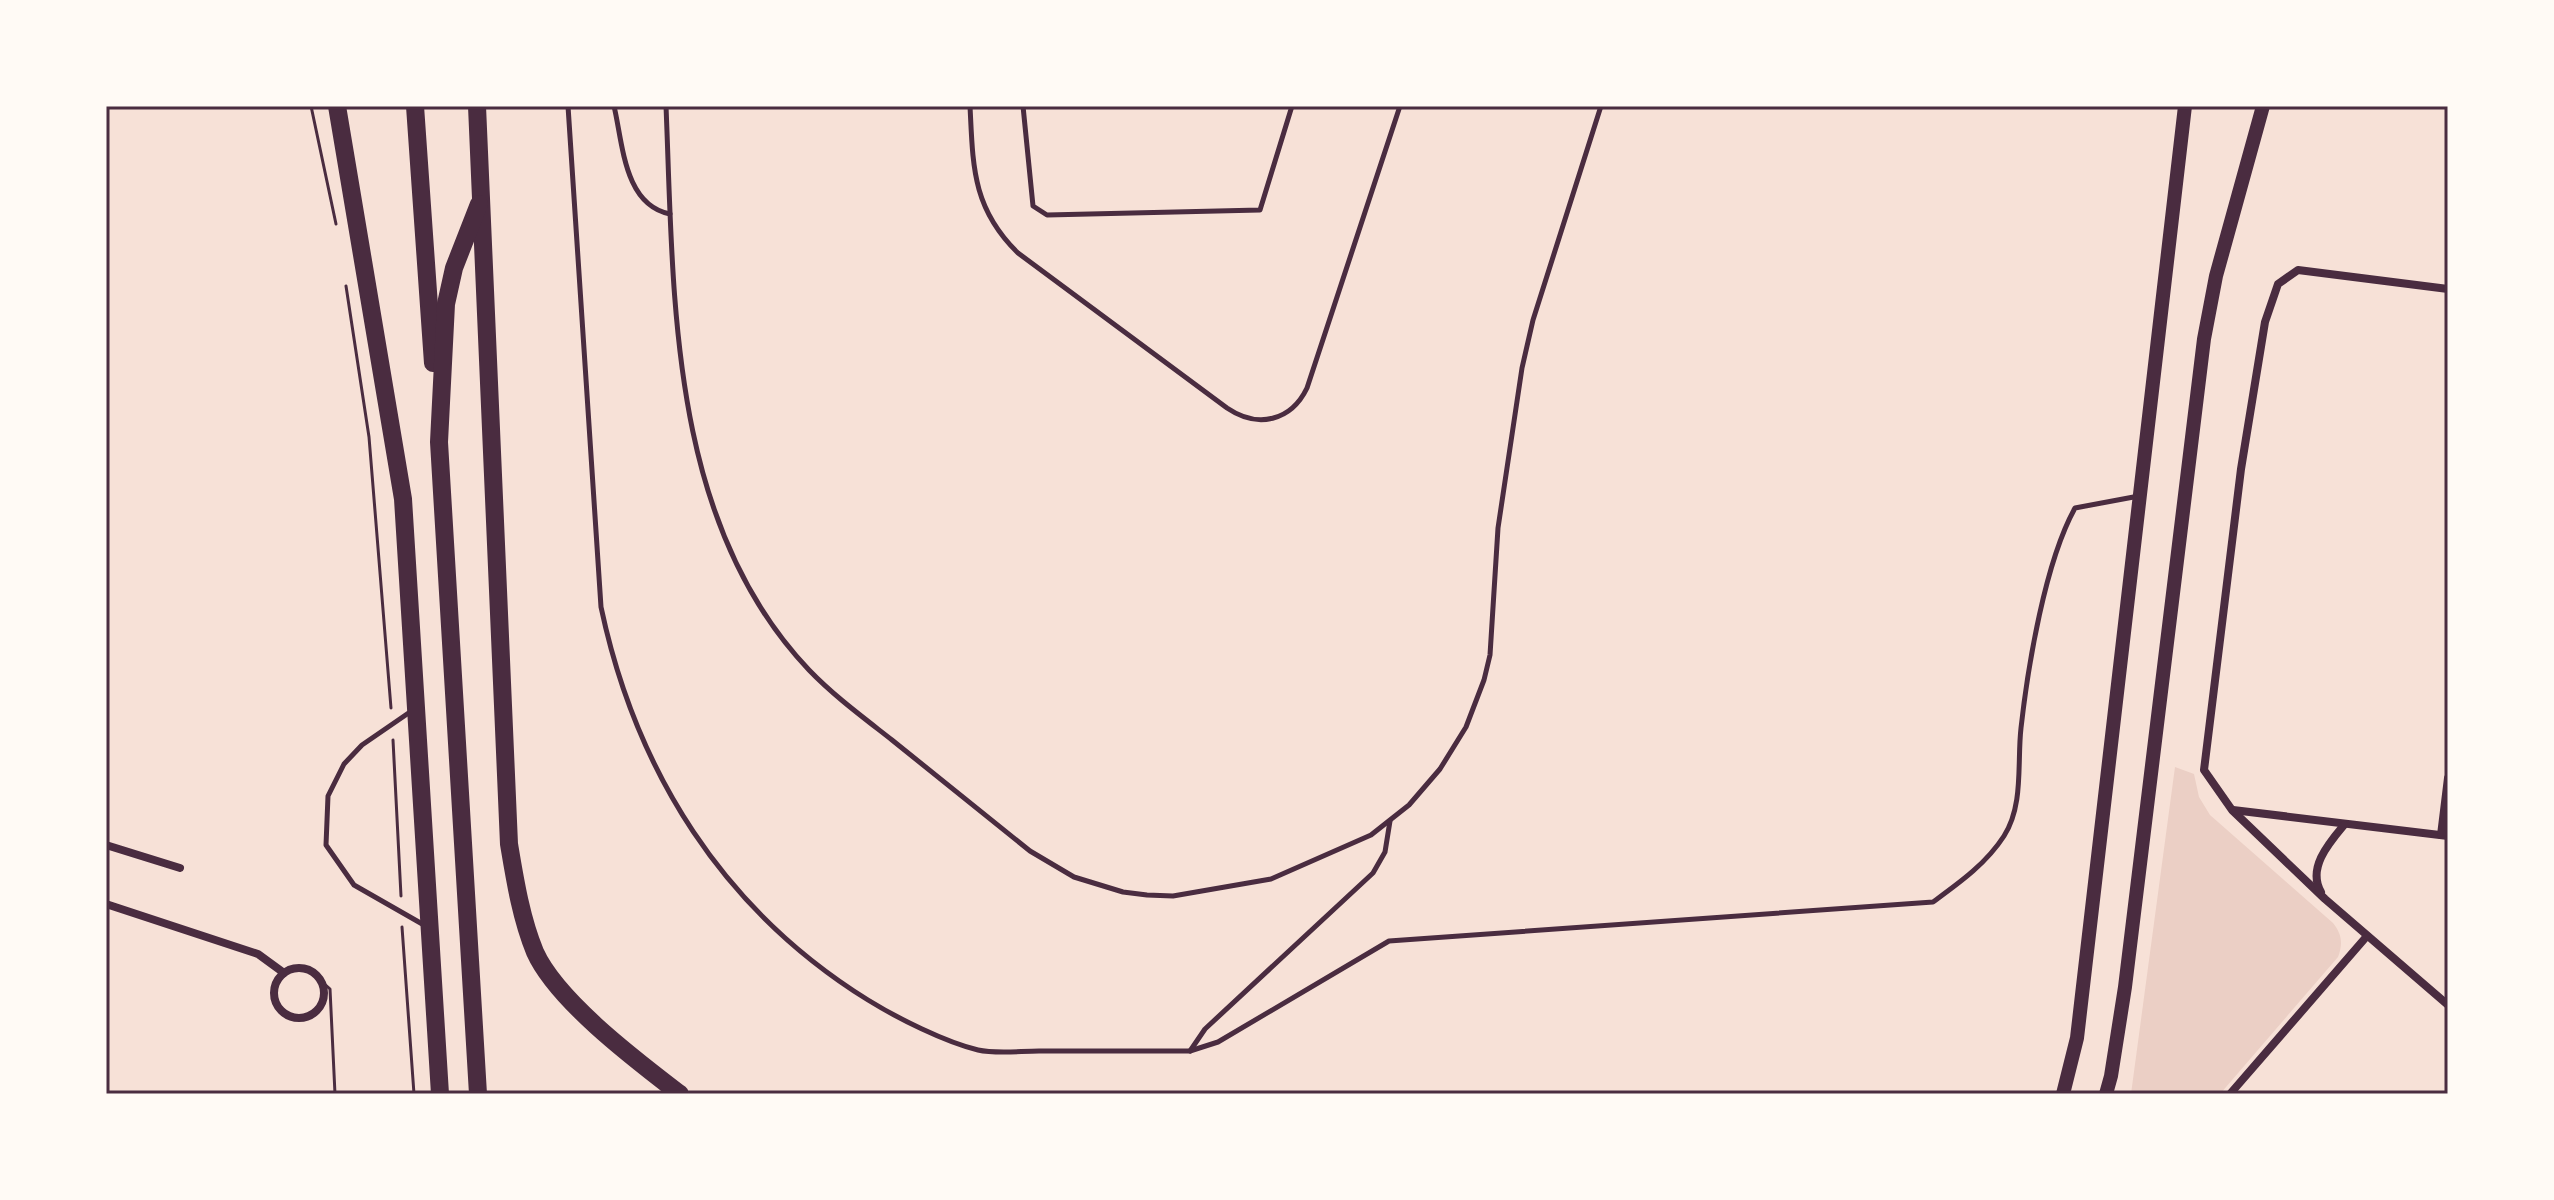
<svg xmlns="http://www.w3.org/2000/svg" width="2554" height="1200" font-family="Jost,sans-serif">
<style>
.green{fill:#ebcfc5}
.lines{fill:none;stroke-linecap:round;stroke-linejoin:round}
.path{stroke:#4a2c40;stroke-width:3}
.service{stroke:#4a2c40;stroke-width:5}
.minor{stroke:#4a2c40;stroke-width:8}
.tertiary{stroke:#4a2c40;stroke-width:14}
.trunk{stroke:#4a2c40;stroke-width:18}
.neatline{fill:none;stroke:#4a2c40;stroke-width:3}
</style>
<rect width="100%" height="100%" fill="#f7e1d7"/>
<!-- green -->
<path class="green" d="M2175 767 2194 774 2199 797 2210 815 2333 923C2342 934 2343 944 2338 957L2220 1094H2131Z"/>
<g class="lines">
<!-- path -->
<g class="path">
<path d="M311 106 336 224"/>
<path d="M346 286 369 437 391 708"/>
<path d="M393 740 401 896"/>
<path d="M402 927 414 1094"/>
<path d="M319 979 330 989 335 1094"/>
</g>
<!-- service -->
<g class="service">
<path d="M568 106 601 607C636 772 723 910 868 1000 897 1018 945 1042 978 1050 996 1054 1020 1051 1039 1051 1089 1051 1139 1051 1190 1051L1218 1042 1389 941 1933 902C1959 883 1986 864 2004 836 2024 805 2017 762 2021 728 2028 666 2045 562 2075 508L2139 496"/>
<path d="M614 106C623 144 624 205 670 214"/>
<path d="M666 106C674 297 668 522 809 670 834 696 864 718 892 740 938 777 984 814 1030 851L1074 877 1123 892 1147 895 1173 896 1271 879 1371 835 1409 805 1440 769 1466 727 1484 680 1490 655 1498 528 1522 368 1533 320 1601 106"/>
<path d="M970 106C973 166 972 208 1018 253L1227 408C1258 429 1291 421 1307 388L1400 106"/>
<path d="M1023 106 1033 206 1047 215 1260 210 1292 106"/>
<path d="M410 712 362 745 344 764 328 796 326 845 354 885 424 925"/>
<path d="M1190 1051 1205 1029 1373 873 1385 852 1390 821"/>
</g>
<!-- minor -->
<g class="minor">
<path d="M2448 289 2298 270 2278 284 2265 322 2241 469 2204 770 2232 810 2325 899 2448 1005"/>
<path d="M2233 810 2448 836"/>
<path d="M2441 835 2448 778"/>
<path d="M106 845 180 868"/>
<path d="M2321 892C2307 868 2329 843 2344 825"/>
<path d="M106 904 258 954 284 973"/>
<circle cx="299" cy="993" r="25"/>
<path d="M2230 1094 2367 936"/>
</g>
<!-- tertiary -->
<g class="tertiary">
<path d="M2063 1094 2077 1038 2185 106"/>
<path d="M2106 1094 2111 1076 2125 987 2204 339 2216 276 2263 106"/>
</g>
<!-- trunk -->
<g class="trunk">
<path d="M337 106 403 499 440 1094"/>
<path d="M415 106 433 363"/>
<path d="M477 106 509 844C515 880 521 918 535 952 557 1001 637 1061 680 1094"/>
<path d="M478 1094 439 442 446 304 454 268 479 204"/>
</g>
</g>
<!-- border -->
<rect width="2554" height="1200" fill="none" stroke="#fffaf5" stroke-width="216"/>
<rect x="108" y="108" width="2338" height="984" class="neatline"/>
</svg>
